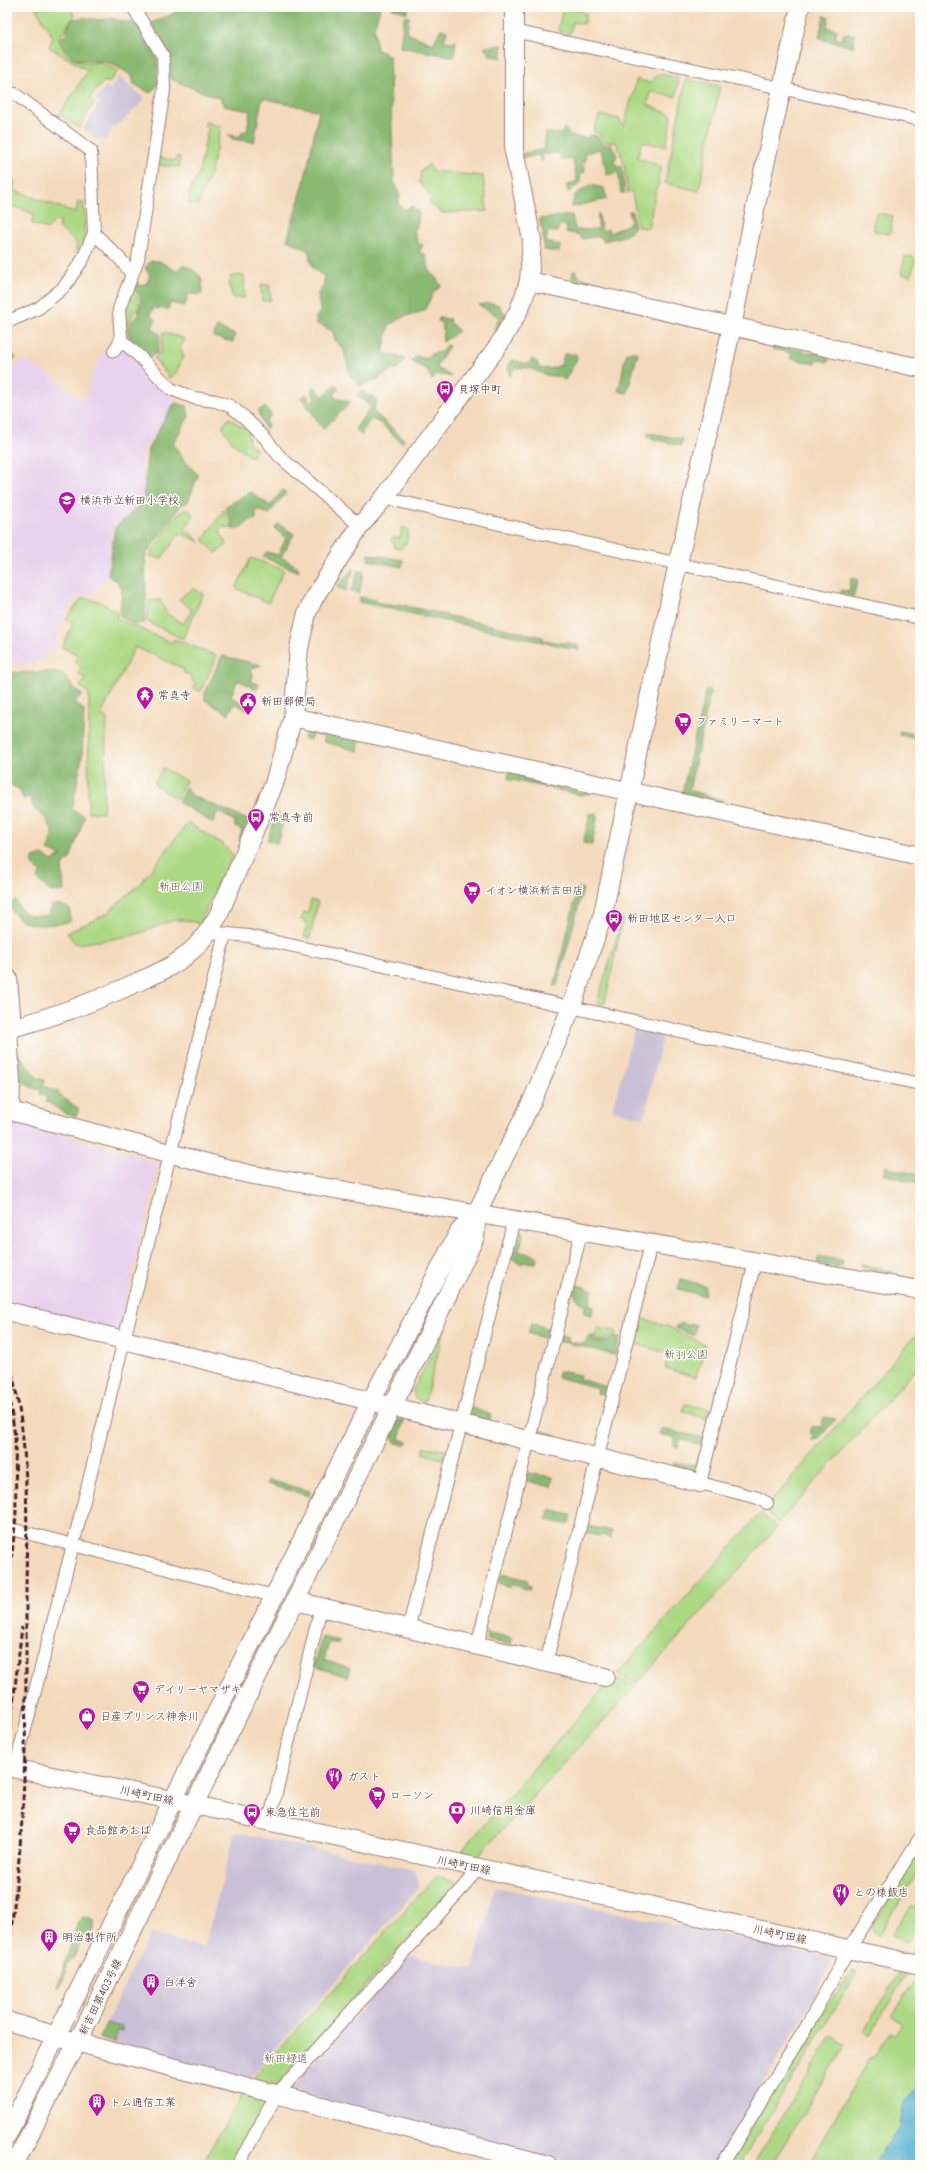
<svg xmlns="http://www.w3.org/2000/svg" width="927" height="2172" font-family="'Comic Neue','Klee One',sans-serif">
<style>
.built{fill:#e9d2ee}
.industrial{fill:#c9bfd7}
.green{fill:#add985;stroke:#7c7c58}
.forest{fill:#8ab972;stroke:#6a6c4e}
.water{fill:#54b0d2;stroke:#4f687e}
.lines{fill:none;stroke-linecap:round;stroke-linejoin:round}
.street-casing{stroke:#9f7c74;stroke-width:14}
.secondary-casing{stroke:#9f7c74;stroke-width:20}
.primary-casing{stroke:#9f7c74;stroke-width:22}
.street{stroke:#fff;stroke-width:12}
.secondary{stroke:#fff;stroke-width:18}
.primary{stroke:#fff;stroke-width:20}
.rail{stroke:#4a1f2b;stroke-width:3;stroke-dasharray:6 3;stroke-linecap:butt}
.labels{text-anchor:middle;stroke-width:3;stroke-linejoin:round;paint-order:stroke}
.poi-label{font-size:11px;fill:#4a1f2b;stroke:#fdfcf7;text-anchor:start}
.park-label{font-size:11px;fill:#685746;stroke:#fdfcf7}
.street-label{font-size:11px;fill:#4a1f2b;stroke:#fdfcf7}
</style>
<rect width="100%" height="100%" fill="#fdfcf7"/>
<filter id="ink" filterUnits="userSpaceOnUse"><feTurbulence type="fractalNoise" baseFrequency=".025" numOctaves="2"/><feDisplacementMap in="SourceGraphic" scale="8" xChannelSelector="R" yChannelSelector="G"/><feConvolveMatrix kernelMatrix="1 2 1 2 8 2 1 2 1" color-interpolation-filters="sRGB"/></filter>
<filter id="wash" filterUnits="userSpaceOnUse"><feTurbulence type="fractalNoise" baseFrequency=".012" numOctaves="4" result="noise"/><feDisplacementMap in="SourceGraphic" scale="16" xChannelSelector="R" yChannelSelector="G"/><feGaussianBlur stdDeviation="0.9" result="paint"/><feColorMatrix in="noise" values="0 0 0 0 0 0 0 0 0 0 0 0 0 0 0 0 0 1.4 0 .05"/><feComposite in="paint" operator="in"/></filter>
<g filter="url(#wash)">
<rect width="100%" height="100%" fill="#f4dabc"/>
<!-- built -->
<g class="built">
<path d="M108 343 118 347 126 346 175 396 172 410 141 453 144 484 142 500 113 529 107 577 92 596 77 595 62 620 54 652 45 650 44 660 29 664 7 663V375L22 359 54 377 84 403 93 372Z"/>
<path d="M7 1118 160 1163 119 1330 7 1302Z"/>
</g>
<!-- industrial -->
<g class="industrial">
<path d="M119 77 145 99 125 119 112 128 106 140 100 138 97 140 83 128 100 103 95 98 106 86 110 90Z"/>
<path d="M634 1030 663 1034 644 1118 612 1110Z"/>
<path d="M235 1832 415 1870 420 1886 248 2080 98 2039 148 1938 152 1934 204 1948Z"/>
<path d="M495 1887 832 1958 812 2002 793 2034 714 2165H577L290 2090 409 1956 473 1969Z"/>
</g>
<!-- green -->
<g class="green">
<path d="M35 7H70L75 16C67 23 66 32 58 38L66 54 76 60 88 64 98 62 118 71 109 83 104 81 90 98 94 102 79 128 59 115 88 71 49 47 53 37Z"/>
<path d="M563 7 586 13 584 24 573 22 570 34 558 30Z"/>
<path d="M658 74 679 78 676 97 650 92 648 105 672 115 666 146 642 142 637 157 662 167 658 176 659 184 656 190 648 228 638 227 632 192 628 193 624 163 616 142H604L599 133 593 131 600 115 619 119 624 126 637 79 650 83Z"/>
<path d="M686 79 720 86 699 191 665 183Z"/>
<path d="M206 122 221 127 211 171 198 204H189L190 191 199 173 208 128 205 126Z"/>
<path d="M177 156 180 157 179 167 155 165 156 157 175 161Z"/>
<path d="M429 164 432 171 483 176 487 211 442 213 429 203 432 197 419 183 421 171Z"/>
<path d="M7 176 15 182 13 190 76 213 78 201 83 202 85 219 83 243 75 254 77 243 58 227 61 221H55L47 229 31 223 34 214 7 204Z"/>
<path d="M877 213 893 216 890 234 874 231 875 226 873 225Z"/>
<path d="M905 256 913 257 915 261 911 276 901 274Z"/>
<path d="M244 275V298H233L229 286 231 276Z"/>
<path d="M261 285H269L271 300 262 301Z"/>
<path d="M130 290 140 300 138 310 133 312 130 322 126 324 124 308Z"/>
<path d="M163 332 185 339 180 348 184 356 176 373 169 378 154 358 161 353Z"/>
<path d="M229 418 248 431 249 444 257 449 251 457 233 443 222 427Z"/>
<path d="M187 508 194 516 185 528 200 542 180 533 161 559 150 556 175 517Z"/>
<path d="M224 510 232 522 231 528 224 527 219 530 227 545 216 553 203 540Z"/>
<path d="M402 527 409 530 406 544H403L401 549 394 547 395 543 391 542 392 537 400 538Z"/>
<path d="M251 558 284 570 268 603 236 588Z"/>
<path d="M193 588 203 594 183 639 146 621 149 601 160 600 167 614 183 624 192 610 179 599Z"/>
<path d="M84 598 98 601 118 612 116 618 172 643 174 639 217 656 200 692 194 688 196 683 191 680 192 676 183 672 184 669 135 647 101 715 107 718 103 813 88 812 89 693 80 687 85 678 78 674 82 667 74 662 78 655 62 647 73 623 66 619 81 599Z"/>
<path d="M163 768 186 781 176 799 154 784Z"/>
<path d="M188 823 224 845 233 855 199 924C174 914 164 925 140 933 120 939 97 941 76 944L67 933 106 914 139 885Z"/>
<path d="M311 900 318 902 310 938 304 937 307 922 301 920 304 913H308Z"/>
<path d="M623 917 605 1003H597Z"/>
<path d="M640 1318 667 1326 706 1345 696 1377 665 1368 669 1354 633 1343Z"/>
<path d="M445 1327 425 1402 415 1399 413 1390Z"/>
<path d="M597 1328 616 1331V1334C608 1340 603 1342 594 1339Z"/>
<path d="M920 1330V1365L778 1523 764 1510Z"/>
<path d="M685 1404 709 1409 707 1419 683 1411Z"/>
<path d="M424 1447 445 1450 443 1459 422 1453Z"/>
<path d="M761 1513 777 1527 638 1683 617 1674Z"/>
<path d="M614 1677 636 1686 478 1856 461 1851Z"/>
<path d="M920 1851V1868L878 1936 871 1928Z"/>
<path d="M436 1876 458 1882 277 2086 253 2078Z"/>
<path d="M911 1905 920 1910V1922L907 1943 891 1934Z"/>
<path d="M920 1939V1958H916L870 2035 864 2030Z"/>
<path d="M852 1972 857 1973 739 2165H728L821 2013Z"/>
<path d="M920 1974V2083L904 2102 900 2128 882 2151 874 2165H808L869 2058 874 2057 890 2032 895 2034 902 2024 892 2016Z"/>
<path d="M831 2036 846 2045 771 2165H753Z"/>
<path d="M242 2096 263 2099 266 2108 233 2165H201Z"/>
</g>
<!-- forest -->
<g class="forest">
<path d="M179 7 380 8 374 28 377 50 389 55 394 181 400 195 398 203 404 210 412 206 419 213 418 223 414 231 418 244 423 245 419 252 426 255C428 275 433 271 441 286L434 292 424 311 405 316 389 325 383 353 405 359 399 368C384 370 379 384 359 385L350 375 344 350 335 340 333 331 316 323V317L320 312 318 293 324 286V276C313 271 310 263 309 251L287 240 304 183 319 111 262 98 254 142 231 139 228 135 241 136 242 132 247 131 250 111 223 106 221 99 170 79 165 45 151 23 171 15Z"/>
<path d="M390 7H404L408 9 407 13Z"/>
<path d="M824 16 829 17 827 27 837 30 835 38 842 40 843 35 847 33 855 35 853 47 824 40 819 37Z"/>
<path d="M404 17H409L407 33 433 44 441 29 447 31 444 41 450 42 456 41 454 57 400 47Z"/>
<path d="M86 18 100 20 111 18 124 22 136 21 157 58 158 84 150 93 134 84 132 76C124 70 109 62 98 61 75 61 71 60 59 39L66 35 69 24 73 19Z"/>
<path d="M502 45V58L491 56 484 47Z"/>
<path d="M564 128 571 136 586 138 591 135 597 136 604 145 611 144 617 156 614 161 617 166H622L625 193H621L618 172 607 175 601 149 585 153 586 161 582 162 585 172 580 174 581 183 568 192 566 186 577 181 573 159 561 160 558 153 542 155 543 161H540L539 155 523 158 522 154 544 149 546 133 562 134Z"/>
<path d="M590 185 604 188 607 199 571 207 575 195Z"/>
<path d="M629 211H632L635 226C628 238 615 238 603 241L601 236 581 239 580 235 566 232 567 226 560 224 557 232 548 231 546 242 560 245 559 252 544 250 543 232 539 219 572 215 575 230 598 229V213L602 231 608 229 610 233 631 223Z"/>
<path d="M151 261H159L176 271 183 265 192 269 202 278V294H188L185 306 170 303 168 309 153 308 150 315 156 320 152 328 160 334 158 353 148 357 130 339 126 327C135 322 140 309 142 300L133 288 137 281 139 286 147 283 150 275 145 268Z"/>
<path d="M574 270 579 277 601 283 605 286 604 290 570 282Z"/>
<path d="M489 303 499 305 505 314 496 332 494 330 499 317 479 305Z"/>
<path d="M439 318 450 319 449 322 459 331 443 342 442 323 438 321Z"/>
<path d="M217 327 235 335 233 342 213 337Z"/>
<path d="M446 345 449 346 436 367 452 377 437 374 432 380 427 370 411 361 416 356 427 359 430 354 442 352Z"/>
<path d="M773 345 829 356 828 362 816 359 815 364 790 358 792 353 772 349Z"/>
<path d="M631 351 638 353 627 393 618 391C623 378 622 366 627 353Z"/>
<path d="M7 352 16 357 7 368Z"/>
<path d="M564 354H576L577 359 565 380 558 376C540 378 533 363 513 369L510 377 508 364 511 360 528 364 532 359 538 363 539 368 550 369 561 365Z"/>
<path d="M335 384 339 389 335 392 334 398 351 402 323 429 301 397 306 394 312 402 315 398 311 390 313 386 323 397Z"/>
<path d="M359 392H363L369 397 371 395 377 402 373 411 405 440 402 443 380 423 371 419 362 431V436L355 429 371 407 357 395Z"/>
<path d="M176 403 187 406 189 416 173 443 183 459 198 475 188 502 181 505 145 556 146 598 144 623 134 624 120 616 122 589 117 581 108 576 115 528 143 502 148 449 172 406Z"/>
<path d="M265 407 271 415 266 420 268 427 265 429 258 411Z"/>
<path d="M648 433 682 439 681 446 647 437Z"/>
<path d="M283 490 286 493 269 514 256 509V519L250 520 240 529H232L233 521 225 507 251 492 270 506Z"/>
<path d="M278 524 294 534 281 557 298 567 299 572 263 557 266 552 278 555 286 538 275 529Z"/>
<path d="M369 554 403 560 402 567 368 560Z"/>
<path d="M353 568 352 576 350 577 346 591 337 587Z"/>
<path d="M358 570 364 572 359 593 350 590 353 587Z"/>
<path d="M851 578 858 580 853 597 840 593 841 590 849 591Z"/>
<path d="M360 597 376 600 377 602 394 606 398 604 543 637V640L563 643 566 642 580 646 579 650 359 602Z"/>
<path d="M222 656 261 665 250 669 253 675 251 682 259 684 257 690 238 680 231 696 250 708 247 711 235 703 228 714 205 700V693Z"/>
<path d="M47 672 63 673 76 691 83 695 74 702 84 710 82 757 72 810 85 816 70 859 62 866 64 891 50 892 37 879 41 872 32 865 33 858 43 855 52 861 61 856 48 850 53 832 46 819 33 807 32 800 28 797 23 799 19 789 7 783V673Z"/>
<path d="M706 690 711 691 689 790 722 800 721 803 682 793Z"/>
<path d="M310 729 360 740 358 751 324 742V737L312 734 310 740 303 738Z"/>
<path d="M900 731 920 735V740L899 735Z"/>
<path d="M509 772 592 793 580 795 508 779Z"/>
<path d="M186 787 188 793 193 796 248 820 242 838 239 839 242 830 235 827V821L218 812 213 823 178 802Z"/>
<path d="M278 813 285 816 277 843 267 840Z"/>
<path d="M598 813 592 845 583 843 590 814Z"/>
<path d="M578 888 583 889 557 986H554Z"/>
<path d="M15 900C25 918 29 917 49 915L51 906C58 903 64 906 70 909V922C54 924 29 930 16 916 13 914 11 908 10 905Z"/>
<path d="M18 1053 36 1077 45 1080 43 1086 58 1091V1094L79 1109 76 1116 68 1115 46 1101 47 1097 40 1094 41 1091 29 1086 27 1082 20 1083Z"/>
<path d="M886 1166 892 1169 919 1175 918 1183 885 1175Z"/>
<path d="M520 1230 524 1232 519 1251 538 1257 536 1263 522 1262 521 1265 510 1257 514 1236Z"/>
<path d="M819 1256 843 1261 842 1267 819 1264 817 1261Z"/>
<path d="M861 1264 894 1271 881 1274 861 1266Z"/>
<path d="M681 1279 706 1286 704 1296 678 1289Z"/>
<path d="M574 1284 593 1290 589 1304 593 1306 592 1315 584 1313 585 1306 581 1304 572 1291Z"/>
<path d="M531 1323 551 1329 548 1340 528 1333Z"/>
<path d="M682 1323 689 1326 690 1323 696 1325 694 1336 675 1327Z"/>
<path d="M561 1335 569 1337 568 1342 585 1344 588 1336H593V1341C603 1343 607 1343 615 1337L620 1338 615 1355 559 1341Z"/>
<path d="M559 1371 580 1375 579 1379 607 1387 605 1396 597 1393 598 1388 557 1377Z"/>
<path d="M470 1407 491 1415 489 1423 471 1418 469 1413Z"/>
<path d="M824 1417 836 1419 819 1438 812 1441 813 1434 810 1433 812 1427H821Z"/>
<path d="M399 1420H404L399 1439 408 1442 404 1445 396 1443 391 1437Z"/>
<path d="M540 1427V1430L557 1435V1440L539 1436 536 1428Z"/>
<path d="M661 1429 704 1438 701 1445 680 1440 678 1447 673 1445 675 1438 659 1434Z"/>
<path d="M698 1456 701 1457 698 1469 690 1474 672 1469 674 1462 695 1466Z"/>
<path d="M527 1473 553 1477 551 1487 525 1480Z"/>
<path d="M268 1480 310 1491 309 1496 267 1484Z"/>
<path d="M549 1510 571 1515 570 1522 565 1524 547 1520Z"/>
<path d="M587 1526 612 1531 611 1538 601 1535 600 1537 585 1532Z"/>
<path d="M502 1574 528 1580 527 1585 531 1586 530 1590 511 1584 510 1588 499 1583Z"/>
<path d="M486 1632 512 1638 511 1645 487 1640Z"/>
<path d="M322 1637 340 1642 338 1644 329 1642 324 1660 351 1669 348 1677 313 1666Z"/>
<path d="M83 1917 94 1920V1931L82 1940 74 1957 67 1966 62 1983 57 1988 78 1922Z"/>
<path d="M106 2023 122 2027V2031H117L114 2043 99 2038Z"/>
</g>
<!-- water -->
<path class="water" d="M920 2083V2165H874L882 2151 900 2128 904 2102Z"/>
</g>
<g filter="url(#ink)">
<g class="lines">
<defs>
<g id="street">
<path d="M513 31 781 88 920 120"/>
<path d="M94 233 120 259 131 273"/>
<path d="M7 322 39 308 64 287 83 259 94 233 91 151 15 94"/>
<path d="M121 340 139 356 171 389 194 398 216 401 230 406 244 417 265 438 280 457 360 526"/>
<path d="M114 351 121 340 119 309 138 259 164 90 163 56 133 7"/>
<path d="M384 498 920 618"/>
<path d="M217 933 249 936 920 1084"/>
<path d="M755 1262 700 1483 758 1498 767 1503"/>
<path d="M7 1528 274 1596"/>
<path d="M408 1629 514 1220"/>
<path d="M477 1646 581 1233"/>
<path d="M546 1663 651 1244"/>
<path d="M15 1768 73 1545 225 934"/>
<path d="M269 1822 321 1607"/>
<path d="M238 2165 277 2094 464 1886 477 1868"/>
<path d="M722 2165 808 2024 849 1949 920 1838"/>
</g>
<g id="secondary">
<path d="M529 281 920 368"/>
<path d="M293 717 920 856"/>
<path d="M7 1110 248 1174 920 1290"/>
<path d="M10 1110 11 1083 8 1029C54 1017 97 1001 140 981 158 973 176 965 190 952 202 942 210 929 218 916L274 784 293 717 299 648 303 630 307 613 315 596 360 526 384 498 498 346 517 314 523 300 529 281 532 240 514 151V7"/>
<path d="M7 1311 700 1483"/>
<path d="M296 1601 605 1677"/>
<path d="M7 1767 172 1800 920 1965"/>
<path d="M7 2021 87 2045 548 2165"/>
<path d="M7 2135 371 1401 459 1232 477 1212 533 1099 571 1008 602 918 678 563 732 327 755 209 800 7"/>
<path d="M14 2165 89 2019 241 1709 438 1315 475 1237 477 1212"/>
</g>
<path id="primary" d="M7 979 10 1014 7 1030"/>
</defs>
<!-- street casing -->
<use href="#street" class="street-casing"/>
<!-- secondary casing -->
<use href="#secondary" class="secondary-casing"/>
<!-- primary casing -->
<use href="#primary" class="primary-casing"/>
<!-- street -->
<use href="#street" class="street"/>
<!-- secondary -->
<use href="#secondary" class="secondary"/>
<!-- primary -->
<use href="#primary" class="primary"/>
<!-- rail -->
<g class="rail">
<path d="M7 1355C30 1432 27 1513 26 1592 26 1684 27 1777 18 1869 15 1900 11 1930 7 1960"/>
<path d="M7 1384 15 1436 16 1516 7 1601"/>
<path d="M7 1755 22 1627"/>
</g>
</g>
</g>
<!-- icons -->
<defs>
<symbol id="bus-pin" viewBox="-11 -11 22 30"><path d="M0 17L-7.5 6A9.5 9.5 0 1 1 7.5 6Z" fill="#b5179e" stroke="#fdfcf7"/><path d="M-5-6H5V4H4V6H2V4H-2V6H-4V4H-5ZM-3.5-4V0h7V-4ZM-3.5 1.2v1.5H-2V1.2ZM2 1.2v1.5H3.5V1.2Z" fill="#fff"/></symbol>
<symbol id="school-pin" viewBox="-11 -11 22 30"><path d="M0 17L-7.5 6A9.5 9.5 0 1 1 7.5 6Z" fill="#b5179e" stroke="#fdfcf7"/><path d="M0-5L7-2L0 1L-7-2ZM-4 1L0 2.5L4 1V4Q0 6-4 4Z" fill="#fff"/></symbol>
<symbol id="temple-pin" viewBox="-11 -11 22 30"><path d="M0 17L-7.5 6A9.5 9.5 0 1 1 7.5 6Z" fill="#b5179e" stroke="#fdfcf7"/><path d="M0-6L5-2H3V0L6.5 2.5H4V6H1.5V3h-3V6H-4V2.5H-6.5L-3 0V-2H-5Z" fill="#fff"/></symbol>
<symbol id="civic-pin" viewBox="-11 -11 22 30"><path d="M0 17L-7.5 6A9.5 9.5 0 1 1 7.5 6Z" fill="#b5179e" stroke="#fdfcf7"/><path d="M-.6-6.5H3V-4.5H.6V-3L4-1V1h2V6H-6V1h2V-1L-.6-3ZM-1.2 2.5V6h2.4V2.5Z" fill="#fff"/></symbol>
<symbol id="supermarket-pin" viewBox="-11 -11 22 30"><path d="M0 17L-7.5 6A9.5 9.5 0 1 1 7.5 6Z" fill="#b5179e" stroke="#fdfcf7"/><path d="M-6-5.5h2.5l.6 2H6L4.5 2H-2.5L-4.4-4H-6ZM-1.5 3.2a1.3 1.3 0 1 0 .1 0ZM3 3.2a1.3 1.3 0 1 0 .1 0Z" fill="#fff"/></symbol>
<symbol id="shop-pin" viewBox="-11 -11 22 30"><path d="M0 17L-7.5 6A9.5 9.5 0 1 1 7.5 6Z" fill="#b5179e" stroke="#fdfcf7"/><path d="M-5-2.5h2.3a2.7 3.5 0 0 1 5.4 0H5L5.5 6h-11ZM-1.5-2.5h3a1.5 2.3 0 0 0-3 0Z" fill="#fff"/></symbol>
<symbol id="restaurant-pin" viewBox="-11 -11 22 30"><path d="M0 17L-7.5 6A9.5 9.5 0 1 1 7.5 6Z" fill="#b5179e" stroke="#fdfcf7"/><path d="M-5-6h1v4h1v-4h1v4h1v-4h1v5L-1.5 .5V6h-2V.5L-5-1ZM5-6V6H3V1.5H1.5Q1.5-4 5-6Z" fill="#fff"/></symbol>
<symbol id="bank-pin" viewBox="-11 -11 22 30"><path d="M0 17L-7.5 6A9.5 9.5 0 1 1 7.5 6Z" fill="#b5179e" stroke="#fdfcf7"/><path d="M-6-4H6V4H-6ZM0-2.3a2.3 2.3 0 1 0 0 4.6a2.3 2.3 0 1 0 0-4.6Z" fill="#fff"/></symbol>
<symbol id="building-pin" viewBox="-11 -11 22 30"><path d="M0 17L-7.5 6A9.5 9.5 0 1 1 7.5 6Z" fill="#b5179e" stroke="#fdfcf7"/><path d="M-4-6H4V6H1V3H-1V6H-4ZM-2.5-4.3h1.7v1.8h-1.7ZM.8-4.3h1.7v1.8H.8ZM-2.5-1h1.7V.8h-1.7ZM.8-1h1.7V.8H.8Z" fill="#fff"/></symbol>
</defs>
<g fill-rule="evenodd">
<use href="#bus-pin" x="435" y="379" width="20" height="27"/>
<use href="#school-pin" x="57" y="490" width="20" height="27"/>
<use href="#temple-pin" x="135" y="685" width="20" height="27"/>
<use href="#civic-pin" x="238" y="691" width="20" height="27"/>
<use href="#supermarket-pin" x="673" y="711" width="20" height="27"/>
<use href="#bus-pin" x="246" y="807" width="20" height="27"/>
<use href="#supermarket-pin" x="462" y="880" width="20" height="27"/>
<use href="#bus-pin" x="604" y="908" width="20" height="27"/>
<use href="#supermarket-pin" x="131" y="1679" width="20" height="27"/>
<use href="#shop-pin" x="77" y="1706" width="20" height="27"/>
<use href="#restaurant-pin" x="324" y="1766" width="20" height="27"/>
<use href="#supermarket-pin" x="367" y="1785" width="20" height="27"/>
<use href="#bank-pin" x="447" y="1800" width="20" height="27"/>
<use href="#bus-pin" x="242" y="1802" width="20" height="27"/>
<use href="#supermarket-pin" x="62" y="1820" width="20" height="27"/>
<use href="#restaurant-pin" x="831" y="1882" width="20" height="27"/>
<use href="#building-pin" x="39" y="1927" width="20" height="27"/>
<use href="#building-pin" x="141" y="1972" width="20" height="27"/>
<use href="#building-pin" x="87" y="2092" width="20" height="27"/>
</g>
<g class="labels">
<!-- poi labels -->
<g class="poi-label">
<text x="458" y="393">貝塚中町</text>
<text x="80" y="504">横浜市立新田小学校</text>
<text x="158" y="699">常真寺</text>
<text x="261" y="705">新田郵便局</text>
<text x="696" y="725">ファミリーマート</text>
<text x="269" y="821">常真寺前</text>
<text x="485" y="894">イオン横浜新吉田店</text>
<text x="627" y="922">新田地区センター入口</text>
<text x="154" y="1693">デイリーヤマザキ</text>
<text x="100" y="1720">日産プリンス神奈川</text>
<text x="347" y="1780">ガスト</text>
<text x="390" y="1799">ローソン</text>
<text x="470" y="1814">川崎信用金庫</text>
<text x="265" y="1816">東急住宅前</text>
<text x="85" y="1834">食品館あおば</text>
<text x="854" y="1896">との様飯店</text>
<text x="62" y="1941">明治製作所</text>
<text x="164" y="1986">白洋舍</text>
<text x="110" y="2106">トム通信工業</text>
</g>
<!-- park labels -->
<g class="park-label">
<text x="181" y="890">新田公園</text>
<text x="686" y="1358">新羽公園</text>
<text x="286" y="2062">新田緑道</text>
</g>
<!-- street labels -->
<g class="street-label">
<text transform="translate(147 1795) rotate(12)" y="4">川崎町田線</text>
<text transform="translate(464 1865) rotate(12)" y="4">川崎町田線</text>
<text transform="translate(780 1934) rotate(12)" y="4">川崎町田線</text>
<text transform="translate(100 1997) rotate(-64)" y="4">新吉田第403号線</text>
</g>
</g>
<!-- margin -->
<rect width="927" height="2172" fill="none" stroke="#fdfcf7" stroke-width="24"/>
</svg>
